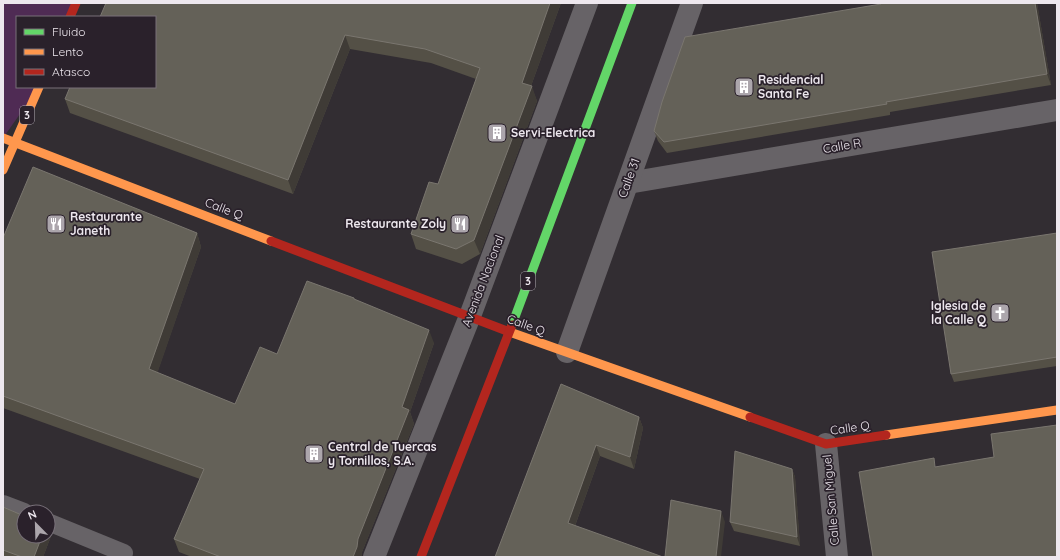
<svg xmlns="http://www.w3.org/2000/svg" width="1060" height="560" font-family="Quicksand,sans-serif">
<style>
.green{fill:#4f2b54}
.lines{fill:none;stroke-linecap:round;stroke-linejoin:round}
.lane{stroke:#676367;stroke-width:18}
.street{stroke:#676367;stroke-width:22}
.fast{stroke:#63d668;stroke-width:9}
.slow{stroke:#ff974d;stroke-width:9}
.jam{stroke:#b3261e;stroke-width:9}
.wall{fill:#545046}
.shaded-wall{fill:#3f3b36}
.building{fill:#646158;stroke:#7a766f}
.labels{text-anchor:middle;stroke-width:3.5;stroke-linejoin:round;paint-order:stroke}
.shield{fill:#2a212b;stroke:#b2acb4;stroke-width:1}
.shield-label{font-size:11px;font-weight:bold;fill:#ede7ee}
.poi-label{font-size:12px;font-weight:bold;fill:#ede7ee;stroke:#2a212b;text-anchor:start}
.street-label{font-size:12px;fill:#ede7ee;stroke:#2a212b}
</style>
<rect width="100%" height="100%" fill="#322d32"/>
<!-- green -->
<path class="green" d="M3 3H76L70 17H17V87H39L3 138Z"/>
<g class="lines">
<!-- lane -->
<g class="lane">
<path d="M3 504 24 512"/>
<path d="M48 522 124 553"/>
</g>
<!-- street -->
<g class="street">
<path d="M628 183 1057 110"/>
<path d="M567 352 692 3"/>
<path d="M826 444 837 557"/>
<path d="M374 557 470 316 587 3"/>
</g>
<!-- fast -->
<path class="fast" d="M512 325 632 3"/>
<!-- slow -->
<g class="slow">
<path d="M3 138 271 241"/>
<path d="M3 170 39 87"/>
<path d="M507 331 750 417"/>
<path d="M886 435 1057 410"/>
</g>
<!-- jam -->
<g class="jam">
<path d="M70 17 76 3"/>
<path d="M271 241 507 331"/>
<path d="M750 417 826 444 886 435"/>
<path d="M421 557 512 325"/>
</g>
</g>
<!-- wall -->
<g class="wall">
<path d="M561 3 531 86 537 101 480 254 462 264 416 249 411 234 438 184 476 79 431 63 350 49 293 194 70 113 65 99 155 17Z"/>
<path d="M882 3H1037L1051 85 890 112V115L667 153 658 141 654 131 881 4Z"/>
<path d="M197 233 201 247 157 373 235 404 277 354 355 300 434 343 410 412 414 424 362 552V557H192L179 552 174 539 200 479 3 408V238Z"/>
<path d="M1057 233V366L954 382 951 374Z"/>
<path d="M561 384 639 417 643 428 634 469 600 456 575 526 495 557Z"/>
<path d="M792 469 795 477 800 546 734 531 730 522Z"/>
<path d="M3 507 51 536 43 557H3Z"/>
</g>
<!-- shaded-wall -->
<g class="shaded-wall">
<path d="M550 3H561L527 97 522 83Z"/>
<path d="M1035 3H1037L1051 85 1047 74Z"/>
<path d="M345 35 350 49 293 194 288 180Z"/>
<path d="M532 86 537 101 480 254 474 240Z"/>
<path d="M197 233 201 247 154 383 149 369Z"/>
<path d="M429 330 434 343 410 412 414 424 362 552V557H353L358 539 402 407Z"/>
<path d="M639 417 643 428 634 469 630 457Z"/>
<path d="M596 445 600 456 572 534 568 523Z"/>
<path d="M792 469 795 477 800 546 797 537Z"/>
<path d="M721 511 725 522 721 557H716Z"/>
<path d="M48 529 51 536 43 557H34L42 536H48Z"/>
</g>
<!-- building -->
<g class="building">
<path d="M106 3H550L522 83 532 86 474 240 456 249 411 234 429 182 438 184 480 68 425 49 345 35 288 180 65 99 70 87H155V17H100Z"/>
<path d="M882 3H1035L1047 74 886 102 887 104 664 142 654 131 662 102 685 37 881 4Z"/>
<path d="M33 167 197 233 149 369 235 404 260 347 277 354 307 281 354 298V299L429 330 402 407 409 410 358 539 357 547 353 557H221L174 539 204 469 3 396V238Z"/>
<path d="M1057 233V357L951 374 932 252Z"/>
<path d="M561 384 639 417 630 457 596 445 568 523 663 557H495Z"/>
<path d="M1057 425V557H873L859 472 934 458 935 467 994 457 991 434Z"/>
<path d="M735 451 792 469 797 537 730 522Z"/>
<path d="M671 500 721 511 716 557H665Z"/>
<path d="M3 507 24 516V536H42L34 557H22L3 550Z"/>
</g>
<!-- icons -->
<defs>
<symbol id="building-square" viewBox="-11 -11 22 22"><rect x="-9" y="-9" width="18" height="18" rx="4" fill="#aca6ac" stroke="#2a212b"/><path d="M-4-6H4V6H1V3H-1V6H-4ZM-2.5-4.3h1.7v1.8h-1.7ZM.8-4.3h1.7v1.8H.8ZM-2.5-1h1.7V.8h-1.7ZM.8-1h1.7V.8H.8Z" fill="#fff"/></symbol>
<symbol id="restaurant-square" viewBox="-11 -11 22 22"><rect x="-9" y="-9" width="18" height="18" rx="4" fill="#aca6ac" stroke="#2a212b"/><path d="M-5-6h1v4h1v-4h1v4h1v-4h1v5L-1.5 .5V6h-2V.5L-5-1ZM5-6V6H3V1.5H1.5Q1.5-4 5-6Z" fill="#fff"/></symbol>
<symbol id="church-square" viewBox="-11 -11 22 22"><rect x="-9" y="-9" width="18" height="18" rx="4" fill="#aca6ac" stroke="#2a212b"/><path d="M-1.2-6h2.4v3.5h3.3v2.4h-3.3V6h-2.4V-.1h-3.3v-2.4h3.3Z" fill="#fff"/></symbol>
</defs>
<g fill-rule="evenodd">
<use href="#building-square" x="733" y="76" width="22" height="22"/>
<use href="#building-square" x="486" y="122" width="22" height="22"/>
<use href="#restaurant-square" x="45" y="213" width="22" height="22"/>
<use href="#restaurant-square" x="449" y="213" width="22" height="22"/>
<use href="#church-square" x="989" y="302" width="22" height="22"/>
<use href="#building-square" x="303" y="443" width="22" height="22"/>
</g>
<g class="labels">
<!-- shield labels -->
<g class="shield">
<rect x="20" y="106" width="14" height="18" rx="3"/>
<rect x="521" y="272" width="14" height="18" rx="3"/>
</g>
<g class="shield-label">
<text x="27" y="119">3</text>
<text x="528" y="285">3</text>
</g>
<!-- poi labels -->
<g class="poi-label">
<text x="758" y="84">Residencial<tspan x="758" dy="14">Santa Fe</tspan></text>
<text x="511" y="137">Servi-Electrica</text>
<text x="70" y="221">Restaurante<tspan x="70" dy="14">Janeth</tspan></text>
<text x="446" y="228" text-anchor="end">Restaurante Zoly</text>
<text x="986" y="310" text-anchor="end">Iglesia de<tspan x="986" dy="14">la Calle Q</tspan></text>
<text x="328" y="451">Central de Tuercas<tspan x="328" dy="14">y Tornillos, S.A.</tspan></text>
</g>
<!-- street labels -->
<g class="street-label">
<text transform="translate(842 146) rotate(-10)" y="4">Calle R</text>
<text transform="translate(629 178) rotate(-70)" y="4">Calle 31</text>
<text transform="translate(224 209) rotate(21)" y="4">Calle Q</text>
<text transform="translate(483 281) rotate(-69)" y="4">Avenida Nacional</text>
<text transform="translate(526 325) rotate(20)" y="4">Calle Q</text>
<text transform="translate(850 428) rotate(-8)" y="4">Calle Q</text>
<text transform="translate(831 500) rotate(-95)" y="4">Calle San Miguel</text>
</g>
</g>
<!-- border -->
<rect width="1060" height="560" fill="none" stroke="#ede7ee" stroke-width="8"/>
<!-- legend -->
<rect x="16" y="16" width="140" height="72" fill="#2a212b" stroke="#787079"/>
<rect x="24" y="29" width="20" height="6" fill="#63d668" stroke="#787079"/>
<text x="52" y="36" font-size="12" fill="#ede7ee">Fluido</text>
<rect x="24" y="49" width="20" height="6" fill="#ff974d" stroke="#787079"/>
<text x="52" y="56" font-size="12" fill="#ede7ee">Lento</text>
<rect x="24" y="69" width="20" height="6" fill="#b3261e" stroke="#787079"/>
<text x="52" y="76" font-size="12" fill="#ede7ee">Atasco</text>
<!-- north arrow -->
<g transform="translate(36 524) rotate(337)"><circle r="19" fill="#2a212b" stroke="#787079"/>
<path d="M0-3L7 15L0 10L-7 15Z" fill="#aca6ac"/>
<text y="-6" font-size="11" font-weight="bold" text-anchor="middle" fill="#ede7ee">N</text>
</g>
</svg>
